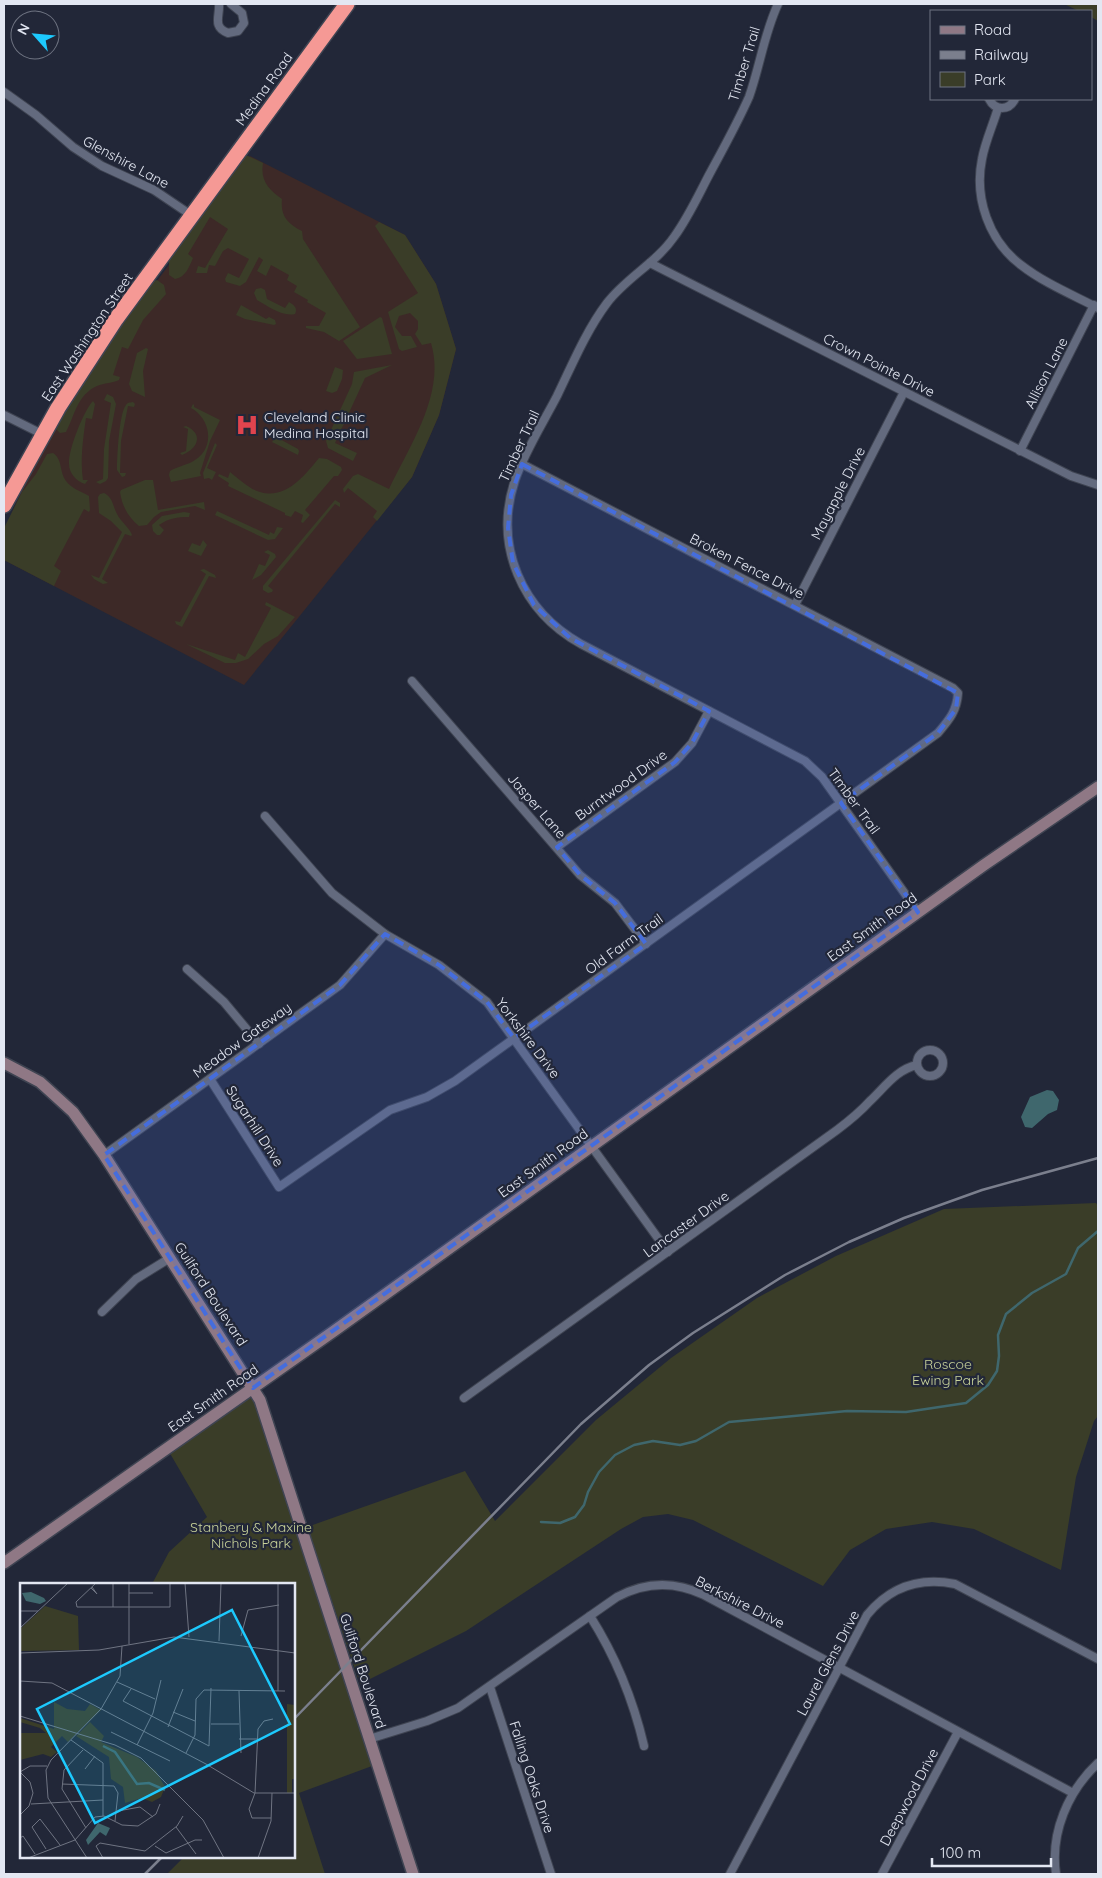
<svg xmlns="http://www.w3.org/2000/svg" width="1102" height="1878" font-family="Quicksand,sans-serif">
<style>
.medical{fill:#3d2927}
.green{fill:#3a3d28}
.water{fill:#3f676d}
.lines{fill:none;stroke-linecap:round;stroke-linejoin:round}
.stream{stroke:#3f676d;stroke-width:2.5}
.street-casing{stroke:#3f4452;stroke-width:10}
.secondary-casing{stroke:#3f4452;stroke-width:14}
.highway-casing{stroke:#3f4452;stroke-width:18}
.street{stroke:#636a7e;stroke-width:8}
.secondary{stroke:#8f7885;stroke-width:11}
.highway{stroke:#f59995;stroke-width:15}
.rail{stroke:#7b7f8d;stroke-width:2.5}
.marked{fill:#456ddd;fill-opacity:0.2;stroke:#456ddd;stroke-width:4;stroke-dasharray:10 6;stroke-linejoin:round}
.labels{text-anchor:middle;stroke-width:4.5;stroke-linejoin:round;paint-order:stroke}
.street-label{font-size:14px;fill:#e3e7f2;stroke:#222738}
.poi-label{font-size:14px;fill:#e3e7f2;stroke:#222738;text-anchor:start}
.park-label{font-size:14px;fill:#c9d39a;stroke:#222738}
.inset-river{fill:none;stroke:#3f676d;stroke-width:2.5}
.inset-road{fill:none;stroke:#6f7482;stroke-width:1}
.view{fill:#1dc9fd;fill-opacity:0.15;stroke:#1dc9fd;stroke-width:2.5}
.inset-edge{fill:none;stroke:#e3e7f2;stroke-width:2.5}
</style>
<rect width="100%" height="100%" fill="#222738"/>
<!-- medical -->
<path class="medical" d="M250 156 405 235 436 284 456 349 439 415 412 477 244 685 4 560V530L23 488 70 405 148 293Z"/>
<!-- green -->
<g class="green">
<path d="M1064 4H1098V21L1091 17V11H1079Z"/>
<path d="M246 155 263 163C260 181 269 190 282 199 280 216 288 224 302 231L303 239 360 327 339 341 324 332 306 328V326H319L326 313 307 302 308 300 294 292 297 286 287 280 289 275 271 265 266 276 257 271 263 260 259 257 246 282 240 286 226 282 225 279 228 273 239 278 249 259 228 248 223 251 215 266 209 265 207 273H196L198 266 205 268 228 229 210 217 188 254 193 258C189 267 186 277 175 279L169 275V258Z"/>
<path d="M379 222 405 235 436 284 456 349 439 415 412 477 377 521 373 517 377 511 348 488 344 493 343 489 353 476 358 474 389 489C410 445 446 393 431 343L422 345 415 334 418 329V321L410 313 399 316 395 327 402 336H411L417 347 402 351 399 349 388 312 418 293 375 226Z"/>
<path d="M157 280 164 285 166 294 143 320 128 349 122 347 113 375 120 377 119 380C113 383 104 383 97 386 77 395 75 415 66 432L60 433 56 429 54 430 70 398 150 283Z"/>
<path d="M261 288 265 290 267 299 285 308 289 302C294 305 298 308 295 314 282 317 268 306 257 300L254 293 256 289Z"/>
<path d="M241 305 266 319 269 317 275 320 276 324 274 325 245 319 236 315Z"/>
<path d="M380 317 382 318 392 354 357 359 343 341Z"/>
<path d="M146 348 148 349 143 371 145 397 132 391 129 384 137 353Z"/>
<path d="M392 365 365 378 335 443 357 453 353 461 328 448 326 441 352 384 354 372Z"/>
<path d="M335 367 343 370 342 379 337 391 332 393 326 391Z"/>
<path d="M107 394 113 397 116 404 109 441 108 478 106 481 100 484 96 482 103 479 104 449 111 403 104 400Z"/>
<path d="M93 401 95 404 92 419 86 418C83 439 80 459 83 480H88L85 484C76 481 69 473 69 464 68 450 84 410 93 401Z"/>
<path d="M133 402 135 404 134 407 128 406 121 441 120 473H126L125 476 122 477 117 470C117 459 119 413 126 405 128 402 129 403 133 402Z"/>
<path d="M193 404 194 405V407L220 420 210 441 200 473 201 476 171 482 169 475 170 471C178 466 188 465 195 460 216 447 210 418 191 408Z"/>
<path d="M186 426C204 434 198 449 182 455L180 453 186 451 188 429 183 427Z"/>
<path d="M265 431 298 449 299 451 298 455 272 442 274 439 264 434Z"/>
<path d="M215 443 217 445 207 468 216 472 212 480 209 478 204 479 203 473Z"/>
<path d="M53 453C63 460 59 471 66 481 72 489 81 491 89 496L90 510 89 512 84 509 54 566 61 571 54 586 4 560V528L22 492 36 474 47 454Z"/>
<path d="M319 458 327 459 341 467 342 470 338 476H334L305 510 310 515 303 523 301 522 303 515 295 511 291 517 285 515V513L228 486 229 483 218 476 219 474 228 478 230 472C239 479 249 489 260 492 286 500 305 475 319 458Z"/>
<path d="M145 480H153L158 510 204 502 205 510 195 506 161 512 154 517 147 525 139 526C128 517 122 506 120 492L121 490Z"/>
<path d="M104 493C113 497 113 507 117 514 121 522 130 528 132 535L131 536 125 534 102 579 108 583 103 584 94 579 91 575 99 578 122 532 111 521 99 513 98 497 100 494Z"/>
<path d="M335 500 340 503V507L335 504 268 586 273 590 272 592 268 593 263 590V586Z"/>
<path d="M217 511 269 535 270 532 274 534 277 527 283 528 275 539 268 540 215 515Z"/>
<path d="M184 512 190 513 189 517C177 517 169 518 159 525L164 530 160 535H157L153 531 152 525 162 516Z"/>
<path d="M203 540 207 545 201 556 188 551 192 543 200 546Z"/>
<path d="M268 550 275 554 276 557 261 575 252 580 259 564 265 566 270 555 264 552Z"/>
<path d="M204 569 215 575 216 578 209 576 182 627 176 624 175 621 180 622 206 574 200 570Z"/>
<path d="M266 602 295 617 278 636 264 644 248 659 236 663H225L186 644 235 660 238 653 245 657 271 608 265 605Z"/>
<path d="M1096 1203 1098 1206V1416L1094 1421 1076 1477 1061 1570 974 1529 932 1522 886 1529 850 1550 823 1586 693 1520 668 1514 643 1517 621 1529 466 1631 360 1684 307 1527 465 1471 495 1521 596 1420 671 1358 757 1298 836 1256 944 1209Z"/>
<path d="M253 1391 327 1615 372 1766 299 1793 325 1874H167L184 1857H294V1584H152L169 1552 207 1517 168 1450Z"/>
</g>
<!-- water -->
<path class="water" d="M1047 1090 1053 1091 1059 1100 1057 1110 1048 1114 1032 1128 1025 1127 1021 1117 1030 1097Z"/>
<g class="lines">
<!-- stream -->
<path class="stream" d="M541 1522 560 1523 575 1517 584 1505 588 1492 599 1472 615 1455 634 1445 653 1441 680 1445 696 1441 729 1422 847 1411 906 1412 966 1403 988 1385 997 1371 999 1356 998 1335 1006 1314 1032 1293 1066 1274 1078 1248 1098 1231"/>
<defs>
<g id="street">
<path d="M219 4C220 16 212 27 228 33L238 31 244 23 242 13 231 4"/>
<path d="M778 4C764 34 760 66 749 97 737 124 723 149 709 175 698 196 688 218 674 237 656 263 626 278 607 303 586 331 572 365 557 396 543 423 525 451 515 480 493 546 522 611 581 644L805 761 822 777 918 912"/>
<path d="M4 92 36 115 73 147 102 166 154 190 191 215"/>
<path d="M989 99C995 111 1009 111 1015 99"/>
<path d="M998 108C993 125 985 142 982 159 974 198 989 241 1021 265 1044 283 1073 295 1098 308"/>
<path d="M650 263 1071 476 1098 485"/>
<path d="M4 415 42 434"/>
<path d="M1020 451 1094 305"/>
<path d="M795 605 904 392"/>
<path d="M412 681 580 875 615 903 646 944"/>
<path d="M265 816 332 893 385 934 439 965 487 1002 668 1252"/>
<path d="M557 847 675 762 692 743 709 711"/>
<path d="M187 969 224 1002 259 1044"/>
<circle cx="930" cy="1063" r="13"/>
<path d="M210 1079 279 1187 390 1110 427 1097 455 1081 938 733C949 720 957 711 958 693L953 688 522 464"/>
<path d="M104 1155 340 985 385 934"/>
<path d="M102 1312 136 1279 170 1258"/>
<path d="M464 1398 837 1130C849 1121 860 1112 870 1101 884 1088 897 1069 917 1065"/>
<path d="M590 1616C616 1657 633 1699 644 1746"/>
<path d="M490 1687 551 1874"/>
<path d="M369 1739 427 1721 458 1708 617 1597C645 1582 675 1581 704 1595L1073 1793"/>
<path d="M730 1874 867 1615C890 1587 920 1577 955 1584L1098 1659"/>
<path d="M882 1874 958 1732"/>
<path d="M1056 1874C1050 1833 1068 1791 1098 1763"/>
</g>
<g id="secondary">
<path d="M4 1063 40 1082 73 1112 104 1155 260 1400 413 1874"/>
<path d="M4 1563 334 1331 984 865 1098 787"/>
</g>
<path id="highway" d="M4 505 58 408 116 319 347 4"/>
</defs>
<!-- street casing -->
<use href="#street" class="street-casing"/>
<!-- secondary casing -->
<use href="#secondary" class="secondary-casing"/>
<!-- highway casing -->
<use href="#highway" class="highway-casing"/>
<!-- street -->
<use href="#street" class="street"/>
<!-- secondary -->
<use href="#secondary" class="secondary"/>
<!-- highway -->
<use href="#highway" class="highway"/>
<!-- rail -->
<g class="rail">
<path d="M294 1719 581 1424 649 1365 693 1333 785 1275 849 1242 904 1218 982 1190 1098 1158"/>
<path d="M145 1874 162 1857"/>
</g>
</g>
<!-- marked area -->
<path class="marked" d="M522 464 958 693 956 709 938 733 841 803 918 912 253 1388 104 1155 340 985 385 934 439 965 487 1002 514 1038 646 944 615 903 580 875 557 847 675 762 692 743 709 711 570 638 534 605 513 563 508 528 511 495Z"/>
<!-- icons -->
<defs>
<symbol id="hospital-bare" viewBox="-9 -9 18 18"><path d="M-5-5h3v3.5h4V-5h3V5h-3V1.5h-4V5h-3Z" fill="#e0444e" stroke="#222738" stroke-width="2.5" paint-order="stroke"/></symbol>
</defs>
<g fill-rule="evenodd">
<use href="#hospital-bare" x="231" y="409" width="32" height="32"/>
</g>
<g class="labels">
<!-- street labels -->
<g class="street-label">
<text transform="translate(744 64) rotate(-73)" y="5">Timber Trail</text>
<text transform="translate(264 89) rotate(-54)" y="5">Medina Road</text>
<text transform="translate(126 162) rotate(28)" y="5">Glenshire Lane</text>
<text transform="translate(87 337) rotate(-56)" y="5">East Washington Street</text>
<text transform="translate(879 365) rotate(27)" y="5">Crown Pointe Drive</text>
<text transform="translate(1046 373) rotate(-63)" y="5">Allison Lane</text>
<text transform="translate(519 446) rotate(-65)" y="5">Timber Trail</text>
<text transform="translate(838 493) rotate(-63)" y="5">Mayapple Drive</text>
<text transform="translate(747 566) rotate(27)" y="5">Broken Fence Drive</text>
<text transform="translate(621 785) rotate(-36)" y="5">Burntwood Drive</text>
<text transform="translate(854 801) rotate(54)" y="5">Timber Trail</text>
<text transform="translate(537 806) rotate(49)" y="5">Jasper Lane</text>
<text transform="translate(872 927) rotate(-36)" y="5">East Smith Road</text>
<text transform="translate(624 944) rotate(-36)" y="5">Old Farm Trail</text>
<text transform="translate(528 1038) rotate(53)" y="5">Yorkshire Drive</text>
<text transform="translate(242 1040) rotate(-36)" y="5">Meadow Gateway</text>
<text transform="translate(255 1126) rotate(57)" y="5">Sugarhill Drive</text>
<text transform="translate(543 1163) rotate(-36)" y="5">East Smith Road</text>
<text transform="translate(686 1224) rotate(-36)" y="5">Lancaster Drive</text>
<text transform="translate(211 1294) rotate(57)" y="5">Guilford Boulevard</text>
<text transform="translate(213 1398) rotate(-35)" y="5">East Smith Road</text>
<text transform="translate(740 1602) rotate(27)" y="5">Berkshire Drive</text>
<text transform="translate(828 1663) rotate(-62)" y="5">Laurel Glens Drive</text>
<text transform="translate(363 1671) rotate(72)" y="5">Guilford Boulevard</text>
<text transform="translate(532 1777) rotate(72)" y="5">Falling Oaks Drive</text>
<text transform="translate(909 1797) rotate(-62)" y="5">Deepwood Drive</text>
</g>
<!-- poi labels -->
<g class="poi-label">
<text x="264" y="422">Cleveland Clinic<tspan x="264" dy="16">Medina Hospital</tspan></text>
</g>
<!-- park labels -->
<g class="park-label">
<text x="948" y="1369">Roscoe<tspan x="948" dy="16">Ewing Park</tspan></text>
<text x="251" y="1532">Stanbery &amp; Maxine<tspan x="251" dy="16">Nichols Park</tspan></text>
</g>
</g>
<!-- overview -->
<g transform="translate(20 1583)">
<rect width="275" height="275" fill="#222738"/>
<path d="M25 23 58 33 59 67 0 68V46ZM34 119 47 126 65 128 70 121 81 127 48 159 42 153 31 164 37 169 31 174 23 171 0 177V150H26L20 145 0 139V135L34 146ZM267 121 275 122V196H272V210H267ZM70 139 84 153 81 159 117 174 136 188 145 204 141 214 132 219 122 215 105 220 103 204 91 196 89 174 56 153Z" fill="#3a3d28"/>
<path d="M11 9 24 15 26 18 20 21 6 18 2 10ZM78 240 90 245 86 253 80 249 68 262 66 257Z" fill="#3f676d"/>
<path class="inset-river" d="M83 163 95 169 117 201 129 200 145 207"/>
<path class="inset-road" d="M76 0 56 19 57 24H150V0M165 0 169 54M71 5 77 11 72 4M109 10H133M93 24V0M0 28H18M0 45 48 0M221 53 228 27 259 22M199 58 201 0M109 61V0M0 70 79 67 154 54 275 70M0 98 32 100 186 181 234 210H275M97 99 135 116M111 106 103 118 189 163 191 105M219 108 221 170M258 108V0M153 129 175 138M0 133 95 162 121 175 183 237 204 275M191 141H219M148 144 163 106M91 149 150 178M219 156H238M51 157 83 180V233M117 162 133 130 141 97M63 167 44 187 42 206 66 245M166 170 175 152 176 116 184 107 265 108M65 186 75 173M0 189 10 199 13 210 9 223 0 232M0 189 10 183H27M42 201 94 203 98 210 95 238M235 210 238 146 244 138 253 136M11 221 83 217M98 228 120 224 133 234M232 235 229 226 235 210M232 235H251M156 244 176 271M0 255 3 253 15 271M135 263 146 270 175 257H182M26 266 12 244 20 236 40 262M8 275 55 257 75 234 84 233 102 242 118 243 136 231 140 221M67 275 28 215 26 187 31 177 81 126 100 93 102 63M83 275 76 263 80 260 125 268 157 243 163 233M238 275 251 238 252 210"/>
<path class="view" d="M212 27 270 141 75 240 17 126Z"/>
<rect width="275" height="275" class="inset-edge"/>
</g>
<!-- border -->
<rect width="1102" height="1878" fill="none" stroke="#e3e7f2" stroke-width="10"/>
<!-- legend -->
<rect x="930" y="10" width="162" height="90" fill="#222738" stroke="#6f7482"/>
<rect x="940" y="26" width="25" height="8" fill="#8f7885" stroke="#6f7482"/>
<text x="974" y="35" font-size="15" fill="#e3e7f2">Road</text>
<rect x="940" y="51" width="25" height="8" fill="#7b7f8d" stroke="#6f7482"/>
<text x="974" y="60" font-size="15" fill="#e3e7f2">Railway</text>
<rect x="940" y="72" width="25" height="15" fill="#3a3d28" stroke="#6f7482"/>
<text x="974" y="85" font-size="15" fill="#e3e7f2">Park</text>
<!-- north arrow -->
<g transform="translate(35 35) rotate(297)"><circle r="24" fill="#222738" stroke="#6f7482"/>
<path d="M0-4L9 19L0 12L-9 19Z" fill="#1dc9fd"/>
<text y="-8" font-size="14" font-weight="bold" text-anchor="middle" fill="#e3e7f2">N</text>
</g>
<!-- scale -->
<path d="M932 1858v8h119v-8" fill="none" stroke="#e3e7f2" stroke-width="2.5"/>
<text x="940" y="1858" font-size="15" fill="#e3e7f2" stroke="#222738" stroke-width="4" paint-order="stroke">100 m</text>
</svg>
